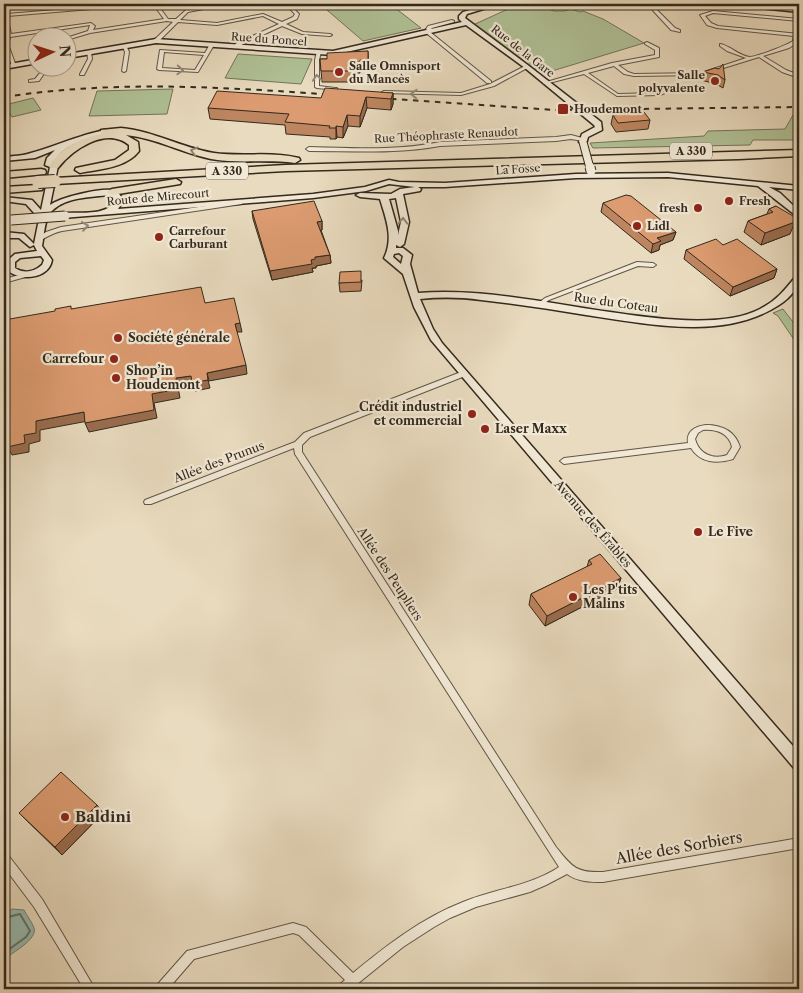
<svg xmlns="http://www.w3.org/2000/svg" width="803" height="993" font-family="'Libre Caslon Text',serif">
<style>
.green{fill:#b0c196;stroke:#727559}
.water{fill:#97bbb1;stroke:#6f8175}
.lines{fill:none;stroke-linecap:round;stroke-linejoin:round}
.shore{stroke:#657266;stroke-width:2}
.street-casing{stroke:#605645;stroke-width:2}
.secondary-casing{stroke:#33291c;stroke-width:3}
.highway-casing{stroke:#33291c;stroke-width:3}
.street{fill:#f1e8d5;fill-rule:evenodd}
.secondary{fill:#f1e8d5;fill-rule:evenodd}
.highway{fill:#e9dbbf;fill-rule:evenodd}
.rail{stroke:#33291c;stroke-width:2;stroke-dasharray:5.5 5.5;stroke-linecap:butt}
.secondary-bridge-far1-casing{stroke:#33291c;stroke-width:9;stroke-linecap:butt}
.secondary-bridge-casing{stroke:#33291c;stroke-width:11;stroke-linecap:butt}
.highway-bridge-casing{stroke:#33291c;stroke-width:14;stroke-linecap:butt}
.secondary-bridge-far1{stroke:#f1e8d5;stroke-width:7}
.secondary-bridge{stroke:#f1e8d5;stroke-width:9}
.highway-bridge{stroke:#e9dbbf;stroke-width:12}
.wall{fill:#bd8560;stroke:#33291c}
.shaded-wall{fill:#9a6c4e;stroke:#33291c}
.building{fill:#dc9b70;stroke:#33291c}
.oneway{stroke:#928878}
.oneway2{stroke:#8e826e}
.poi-dot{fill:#8f2418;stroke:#f1e8d5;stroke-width:2}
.labels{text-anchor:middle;stroke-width:4.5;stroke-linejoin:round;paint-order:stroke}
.far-street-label{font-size:11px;fill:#33291c;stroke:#f1e8d5}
.far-poi-label{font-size:11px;font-weight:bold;fill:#33291c;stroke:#f1e8d5;text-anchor:start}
.shield{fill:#f1e8d5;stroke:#6c6254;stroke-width:1}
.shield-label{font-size:11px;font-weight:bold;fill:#33291c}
.street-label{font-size:12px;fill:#33291c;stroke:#f1e8d5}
.poi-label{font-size:12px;font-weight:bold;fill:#33291c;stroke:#f1e8d5;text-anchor:start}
.near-poi-label{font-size:15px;font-weight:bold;fill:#33291c;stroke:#f1e8d5;text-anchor:start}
.near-street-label{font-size:15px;fill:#33291c;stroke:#f1e8d5}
</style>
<rect width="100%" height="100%" fill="#e9dbbf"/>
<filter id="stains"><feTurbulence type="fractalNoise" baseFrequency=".004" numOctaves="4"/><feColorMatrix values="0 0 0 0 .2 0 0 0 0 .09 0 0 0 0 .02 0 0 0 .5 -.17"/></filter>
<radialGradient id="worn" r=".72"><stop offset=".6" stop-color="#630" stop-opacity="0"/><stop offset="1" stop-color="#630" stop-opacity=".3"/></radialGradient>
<!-- green -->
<g class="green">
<path d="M320 4H350L352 6 390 4 421 28 363 41Z"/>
<path d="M519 4H534L554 11H564L571 9 580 12 583 11 603 19 644 43 539 75 520 60 522 58 517 57 473 25Z"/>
<path d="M238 54 312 59 301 84 225 78Z"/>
<path d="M173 89 167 114 89 116 97 91Z"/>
<path d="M33 98 41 110 12 117 5 105Z"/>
<path d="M799 112V140H753L750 145 593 148 590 143 704 136 708 131 785 129 793 115Z"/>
<path d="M783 309 799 330V347L778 316 773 313Z"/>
</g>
<!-- water -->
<path class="water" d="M12 909 24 910C27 916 32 922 34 928 38 939 12 953 4 959V915Z"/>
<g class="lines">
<!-- shore -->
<path class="shore" d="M4 918 20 914 30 931 26 937 4 953"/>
<defs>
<g id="street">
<path d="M128 4H142L140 5 7 16 11 34 91 23 95 26 93 30 164 19 153 4H157L168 19H176L186 10 220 4H227L225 5 188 12 180 20 217 23 263 14 282 22 293 17 295 14 285 4H289L299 14 297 19 286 24 303 32 330 34 332 35 330 36 302 34 282 26 239 46H235V44L279 24 263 16 217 25 178 22 158 42H154V40L173 22 167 21 90 33 70 39 76 55 72 56 68 44V38H66L88 31 90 25 10 37 8 44 16 66 14 67 12 66 4 44 7 33 4 19V10H5L7 14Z"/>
<path d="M647 4H651L675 28 680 30V32L671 30Z"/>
<path d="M713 11 799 19V21L713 13 705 16 711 23 718 26 799 34 797 43 789 48 763 56 786 70 799 75V78L782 72 759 57 701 75 634 76 624 74 614 66 588 73 618 94 659 93 668 90 670 91 660 95 617 96 584 74 545 84 543 83 612 63 655 55V50L645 44V43L647 42 659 48V57L618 65 628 72 634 74 701 73 746 58 727 51 720 46V44C729 45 741 57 750 57 757 57 787 45 793 41L794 36 717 28 707 25 700 15Z"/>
<path d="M452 20 454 21V22L432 28 431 29 433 31 430 32 491 81V83H487L425 32 428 31 426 29 428 26Z"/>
<path d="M210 44 214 45 198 72 159 70 157 69 160 50 205 53ZM164 52 204 55 195 70 162 68Z"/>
<path d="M122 45H126L129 52 126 71 124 72 122 71 125 52Z"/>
<path d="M87 51 91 52 92 59 84 75H80V74L88 59Z"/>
<path d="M317 51 321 52 319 60V86L335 88H337V90L317 88 315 87V60Z"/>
<path d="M525 66 529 67 494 86 461 95 384 93 382 92 384 91 461 93 490 84Z"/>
<path d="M44 68H48L39 81 29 82V80L35 79Z"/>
<path d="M571 135 586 139 583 141 571 139 556 141 440 146C397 154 353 151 309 151L306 149 309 147C353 148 397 151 440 142L556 137Z"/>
<path d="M240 201 242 202V204L62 231C53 233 47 237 39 241L36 239 46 232 61 227Z"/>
<path d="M637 262 653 263 656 265 653 267 638 266 549 300 539 307 536 305 545 298Z"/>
<path d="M27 273 29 274V276L4 283V279Z"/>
<path d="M461 372H463L466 374 465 376 310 437 302 445V452L556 847C572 867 576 873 603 872L799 838V848L603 882C590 882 578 882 567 874L546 885 530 892 476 907 450 918 434 927 403 947 351 989H338L339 985 345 980 299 935 293 933 194 959 168 989H156L157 985 187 951 293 923 306 927 353 973C387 945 422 918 463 902 495 889 530 886 559 867L550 853 295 454 294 448 151 504H145L144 502 145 500 295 442 304 433Z"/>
<path d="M706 425C722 425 735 431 740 447L733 459C717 464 700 463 691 448L564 464 560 461 564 458 688 443C686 431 696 426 706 425ZM703 430C716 429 729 433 732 447L727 455C713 460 699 454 695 439L698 433Z"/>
<path d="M4 854 8 855 42 899 95 989H84L34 907 4 867Z"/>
</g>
<g id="secondary">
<path d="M491 4H500L467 14 465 18 529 66 601 122 602 130 588 137 586 144 579 142 582 134 595 127 594 125 525 68 466 25 333 55 156 43 68 58V54L156 39 333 51 462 22 459 19V16L463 12Z"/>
<path d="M567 4H615L594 8 570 6Z"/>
<path d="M736 4H755L799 8V12L739 6Z"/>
<path d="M38 59V63L4 69V65Z"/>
<path d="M105 130 109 132 108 134C88 138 69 142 56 158L58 166 50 205C61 197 100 188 113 190 118 191 121 196 123 201L118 209 313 194 365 187 389 180 399 182 445 183 576 174 668 173 799 186V190L769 187 780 193 799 211V218L758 186 668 177 576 178 445 187H418L421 189 420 191 403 194 409 222 404 244 400 247 396 245V248H403L412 255 410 264 418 293C482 288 547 303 610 312 652 318 721 329 760 309 776 301 785 290 796 276L799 275C799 288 790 298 779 305 724 341 648 324 586 315 551 309 516 304 481 300 460 297 440 297 420 299L433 329 442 343 799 753V770L794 768 431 340 414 307 403 274 384 258C394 238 386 219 380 199L360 197 356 195 360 193 391 194 400 189 415 187 389 184 366 191 313 198 62 218V214L65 213C79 212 107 216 115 201L110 195C92 197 60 197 49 215 44 223 44 237 42 246L52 260C49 279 21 281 8 271L7 261 15 254 37 251 34 245 30 247 19 238H4V232L24 234 34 244 40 214H35L26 204 4 201V197L32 200 41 210 50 167 45 165 47 158 55 150 35 158 4 161V157C13 156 23 156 31 153 56 146 79 135 105 130ZM396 198 401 222 398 235V231L389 199ZM399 253 403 256 401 264 393 257 394 254ZM41 256 44 260 42 265C34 272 24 274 15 268V262L20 258Z"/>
</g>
<g id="highway">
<path d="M121 128C154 131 182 148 214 153 242 157 271 151 299 158L300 160 295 163C267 159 238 164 211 159 182 153 156 138 126 135L138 142 139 151C126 168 100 169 80 173L75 170 76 168 115 160 129 150V145C106 126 72 150 58 168H50L49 166C62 147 79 139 101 134V130Z"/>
<path d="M799 150V156L739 159 286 171 55 184 50 181 55 178 286 165Z"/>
<path d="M41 169 45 170 46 172 45 174 4 178V172Z"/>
<path d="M176 179 181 182 180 184 112 195 107 192 112 189Z"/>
<path d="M38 185 42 186 43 188 42 190 4 193V187Z"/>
</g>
</defs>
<!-- street casing -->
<use href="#street" class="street-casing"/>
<!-- secondary casing -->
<use href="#secondary" class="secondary-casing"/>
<!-- highway casing -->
<use href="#highway" class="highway-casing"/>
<!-- street -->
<use href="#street" class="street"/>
<!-- secondary -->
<use href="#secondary" class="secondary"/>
<!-- highway -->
<use href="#highway" class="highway"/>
<!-- rail -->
<g class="rail">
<path d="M4 97C115 80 224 87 335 95"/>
<path d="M380 98 554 110 799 107"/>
</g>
<defs>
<path id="secondary-bridge-far1" d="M583 142 590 168"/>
<g id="secondary-bridge">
<path d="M590 167 591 171"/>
<path d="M11 220 65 216"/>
</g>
<path id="highway-bridge" d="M38 182 55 181"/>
</defs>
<!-- secondary-bridge-far1 casing -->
<use href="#secondary-bridge-far1" class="secondary-bridge-far1-casing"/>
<!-- secondary-bridge casing -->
<use href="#secondary-bridge" class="secondary-bridge-casing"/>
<!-- highway-bridge casing -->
<use href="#highway-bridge" class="highway-bridge-casing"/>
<!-- secondary-bridge-far1 -->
<use href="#secondary-bridge-far1" class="secondary-bridge-far1"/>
<!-- secondary-bridge -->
<use href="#secondary-bridge" class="secondary-bridge"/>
<!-- highway-bridge -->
<use href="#highway-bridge" class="highway-bridge"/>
</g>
<!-- wall -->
<g class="wall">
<path d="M368 51 369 71H360V73H355V82H322L320 59H327Z"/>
<path d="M719 69 725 80 723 88 716 84 701 80 703 72Z"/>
<path d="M393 93V104L391 110 367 108 360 127 348 126 343 138 337 137 336 139H330V137L286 134 285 125 210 119 208 108Z"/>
<path d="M613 115 650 120 648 129 616 132 611 124Z"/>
<path d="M603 203 676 232 673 240 660 245 659 250 651 253 601 212Z"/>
<path d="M776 206 790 234 761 245 744 232 748 221 767 214 769 209Z"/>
<path d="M252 211 322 221V230H321L330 255 331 263 316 266V268H312L313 272 272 280 253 219Z"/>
<path d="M723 245 777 269 774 278 730 296 684 259 686 250Z"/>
<path d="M362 280 361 291 340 292 339 283Z"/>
<path d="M589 560 621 578 617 589 545 626 529 605 531 594 587 567Z"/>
<path d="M19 813H103L62 855Z"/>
</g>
<!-- shaded-wall -->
<g class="shaded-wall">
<path d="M393 93V104L391 110V99Z"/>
<path d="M366 97 367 108 360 127V116Z"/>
<path d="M347 115 348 126 343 138V127Z"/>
<path d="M336 126 337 137 336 139Z"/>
<path d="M322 221V230L318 231 317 222Z"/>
<path d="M795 222 790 234 761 245 765 233Z"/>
<path d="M676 232 673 240 660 245 659 250 651 253 653 244 657 238Z"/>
<path d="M330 255 331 263 316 266V268H312L313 272 272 280 270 271 311 260 315 257Z"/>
<path d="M777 269 774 278 730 296 733 287Z"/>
<path d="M240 323 242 332H237L235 324Z"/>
<path d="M246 365 247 374 209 381 207 373Z"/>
<path d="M191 376 208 380 210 388 195 391 193 384 178 387 180 398 154 403 157 418 89 432 85 423 176 378Z"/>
<path d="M84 412 88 421 40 430V441L29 444V452L12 455 8 448H4V439L24 435 36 421Z"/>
<path d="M621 578 617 589 545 626 547 616Z"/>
<path d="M97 805 103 813 62 855 55 847Z"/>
</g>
<!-- building -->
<g class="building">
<path d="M368 51V60H360V62H355V71H321L320 59H327V53Z"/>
<path d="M723 64 725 80 718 75 703 72 715 68 719 69Z"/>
<path d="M325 88 393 93 391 99 366 97 360 116 347 115 343 127 336 126V128H329L330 126 285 122 289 114 208 108 217 91 321 98Z"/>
<path d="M644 112 650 120 618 123 613 115Z"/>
<path d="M626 195 631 196 676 232 657 238 661 241 653 244 603 203Z"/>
<path d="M314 201 322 221 317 222 330 255 315 257V259L311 260 312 264 270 271 252 211Z"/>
<path d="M776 206 793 216 795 222 765 233 748 221 773 212 769 209Z"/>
<path d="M716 239 723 245 737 239 777 269 733 287 686 250Z"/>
<path d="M361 271V282L339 283 340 272Z"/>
<path d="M201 287 205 303 234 298 240 323 235 324 246 365 207 373 208 380 192 383 191 376 176 378 178 389 152 394 154 410 85 423 84 412 36 421V433L24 435 25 443 7 447V438L4 439V320L55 311V309L71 306V309Z"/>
<path d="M600 554 621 578 547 616 531 594 592 564 589 560Z"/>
<path d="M61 772 97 805 55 847 19 813Z"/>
</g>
<!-- one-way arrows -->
<defs><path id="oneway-chevron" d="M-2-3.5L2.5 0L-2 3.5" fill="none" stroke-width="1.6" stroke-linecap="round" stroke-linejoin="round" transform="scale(1.25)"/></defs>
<g class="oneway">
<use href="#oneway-chevron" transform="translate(180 70) rotate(3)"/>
<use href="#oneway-chevron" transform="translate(317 78) rotate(-94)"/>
<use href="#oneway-chevron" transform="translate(414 94) rotate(-178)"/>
<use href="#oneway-chevron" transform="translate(403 221) rotate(-89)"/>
<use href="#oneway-chevron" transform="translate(85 226) rotate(-8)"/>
</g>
<use class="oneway2" href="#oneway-chevron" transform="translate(194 151) rotate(-164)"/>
<!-- markers -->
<g class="poi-dot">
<circle cx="339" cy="72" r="5"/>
<circle cx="715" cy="81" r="5"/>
<rect x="557" y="103" width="12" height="12" rx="2.5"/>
<circle cx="729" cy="201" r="5"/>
<circle cx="698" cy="208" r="5"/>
<circle cx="637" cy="226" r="5"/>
<circle cx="159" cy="237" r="5"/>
<circle cx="118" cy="338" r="5"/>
<circle cx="114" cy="359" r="5"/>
<circle cx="116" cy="378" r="5"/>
<circle cx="472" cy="414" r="5"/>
<circle cx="485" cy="429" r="5"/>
<circle cx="698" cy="532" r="5"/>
<circle cx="573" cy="597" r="5"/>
<circle cx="65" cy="817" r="5"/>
</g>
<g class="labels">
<!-- far-street labels -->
<g class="far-street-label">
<text transform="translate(269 39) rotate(4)" y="4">Rue du Poncel</text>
<text transform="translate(523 51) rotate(38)" y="4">Rue de la Gare</text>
<text transform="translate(446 135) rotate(-3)" y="4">Rue Théophraste Renaudot</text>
<text transform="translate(518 169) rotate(-4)" y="4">La Fosse</text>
<text transform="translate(158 197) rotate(-5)" y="4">Route de Mirecourt</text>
</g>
<!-- far-poi labels -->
<g class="far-poi-label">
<text x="349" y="70">Salle Omnisport<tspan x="349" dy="13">du Mancès</tspan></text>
<text x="705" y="79" text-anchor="end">Salle<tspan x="705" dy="13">polyvalente</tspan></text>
<text x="574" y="113">Houdemont</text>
<text x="739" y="205">Fresh</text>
<text x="688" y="212" text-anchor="end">fresh</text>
<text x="647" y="230">Lidl</text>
<text x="169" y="235">Carrefour<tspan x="169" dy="13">Carburant</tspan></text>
</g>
<!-- shield labels -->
<g class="shield">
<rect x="670" y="142.5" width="42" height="17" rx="4"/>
<rect x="206" y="162.5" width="42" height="17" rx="4"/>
</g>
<g class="shield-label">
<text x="691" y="155">A 330</text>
<text x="227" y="175">A 330</text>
</g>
<!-- street labels -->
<g class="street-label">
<text transform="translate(616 303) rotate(8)" y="4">Rue du Coteau</text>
<text transform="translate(219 462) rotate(-21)" y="4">Allée des Prunus</text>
<text transform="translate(593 524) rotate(49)" y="4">Avenue des Érables</text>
<text transform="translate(390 574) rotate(57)" y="4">Allée des Peupliers</text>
</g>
<!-- poi labels -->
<g class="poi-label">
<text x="128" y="342">Société générale</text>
<text x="104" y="363" text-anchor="end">Carrefour</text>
<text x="126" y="375">Shop’in<tspan x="126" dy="14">Houdemont</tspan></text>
<text x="462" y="411" text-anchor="end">Crédit industriel<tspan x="462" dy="14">et commercial</tspan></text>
<text x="495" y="433">Laser Maxx</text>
<text x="708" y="536">Le Five</text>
<text x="583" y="594">Les P'tits<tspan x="583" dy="14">Malins</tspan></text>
</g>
<!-- near-poi labels -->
<g class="near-poi-label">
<text x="75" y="822">Baldini</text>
</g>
<!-- near-street labels -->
<g class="near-street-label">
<text transform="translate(679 848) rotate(-10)" y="5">Allée des Sorbiers</text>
</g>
</g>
<!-- margin -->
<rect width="803" height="993" fill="none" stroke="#e9dbbf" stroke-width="20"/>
<rect x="5" y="5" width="793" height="983" fill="none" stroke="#33291c" stroke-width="2.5"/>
<rect x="10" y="10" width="783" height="973" fill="none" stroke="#33291c"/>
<!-- north arrow -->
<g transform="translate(52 52) rotate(86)"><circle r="24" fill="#f1e8d5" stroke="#a59c8b"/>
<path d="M0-4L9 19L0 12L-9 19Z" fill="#8f2418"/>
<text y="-8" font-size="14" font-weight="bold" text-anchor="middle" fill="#33291c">N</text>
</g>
<rect width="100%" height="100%" filter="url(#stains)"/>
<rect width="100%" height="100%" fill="url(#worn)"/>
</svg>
